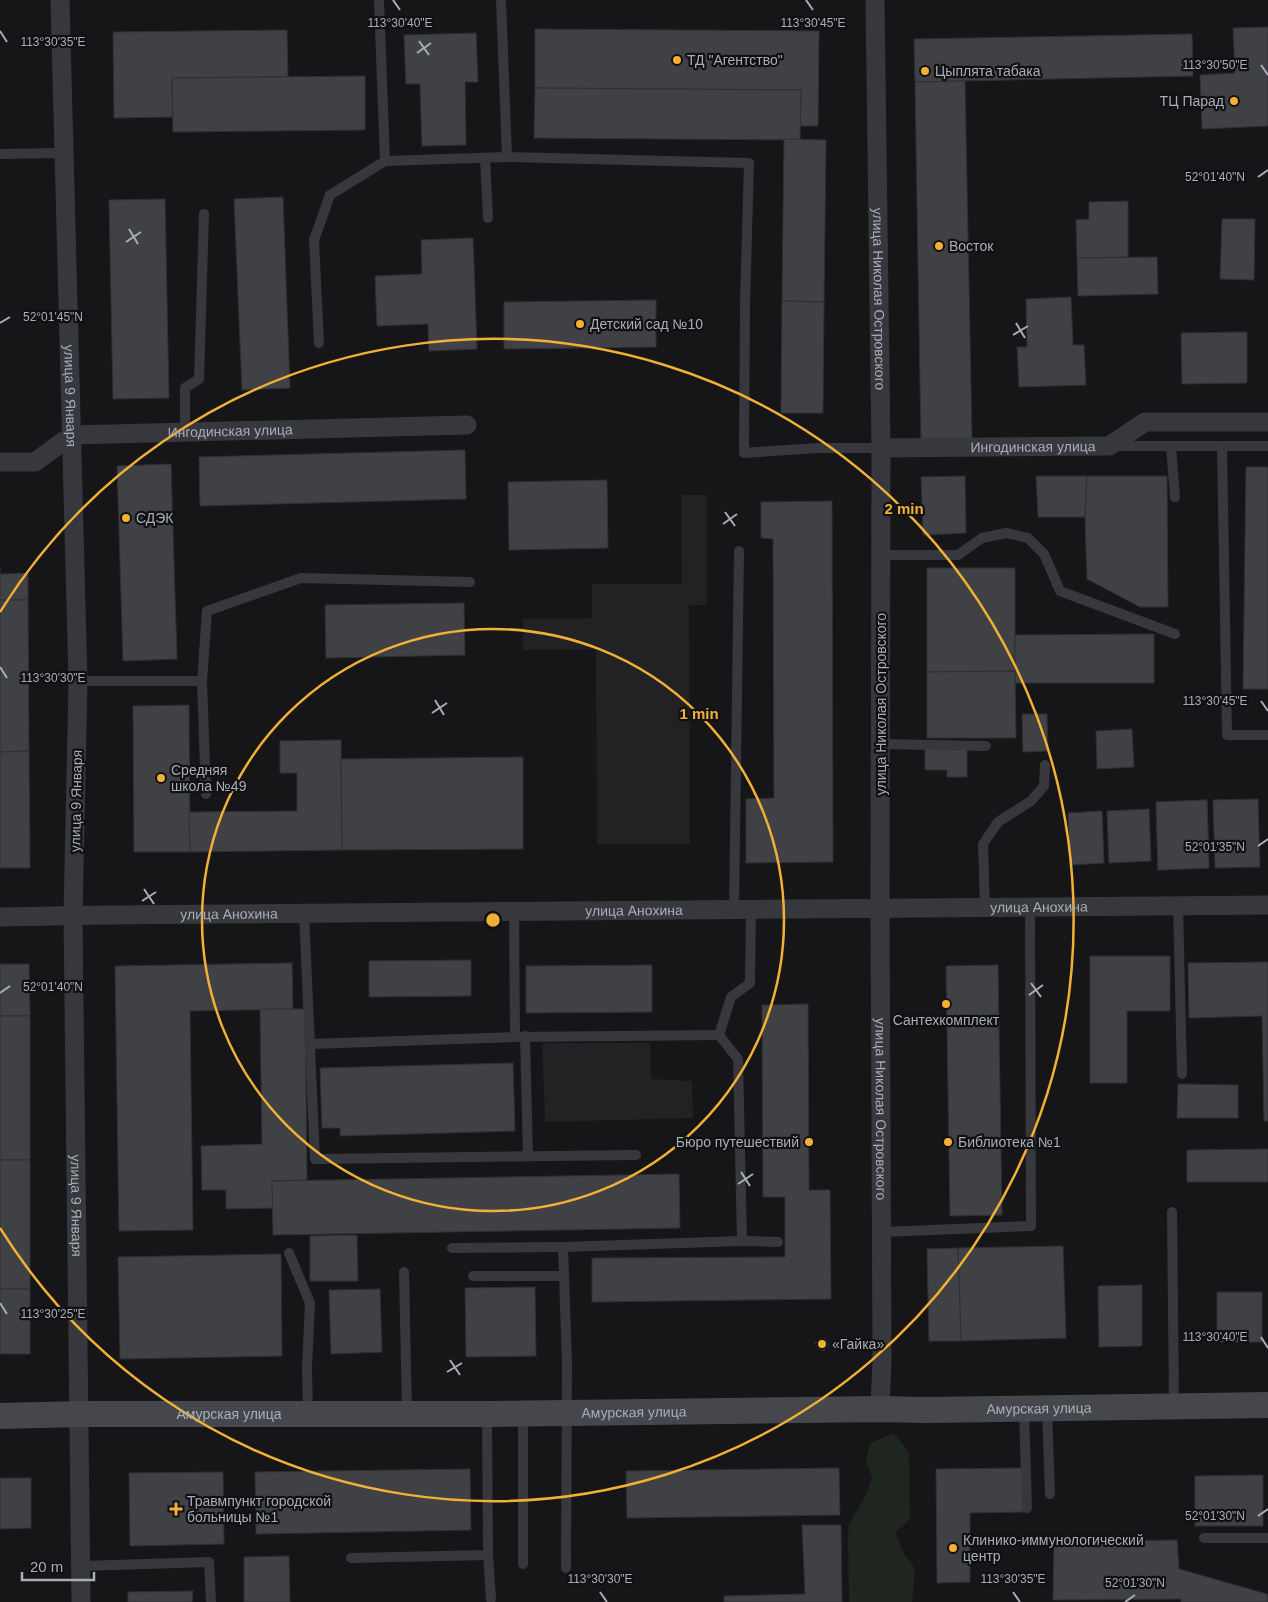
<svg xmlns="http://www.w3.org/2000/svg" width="1268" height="1602" font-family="Helvetica,sans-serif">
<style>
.built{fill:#222225}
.green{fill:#1e261f}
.building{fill:#404145;stroke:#303034}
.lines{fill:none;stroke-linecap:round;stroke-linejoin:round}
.service{stroke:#37383d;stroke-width:10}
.minor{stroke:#37383d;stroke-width:19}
.secondary{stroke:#45474d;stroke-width:26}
.ticks{fill:none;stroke:#a8adb8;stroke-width:2}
.ring{fill:none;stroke:#f2b134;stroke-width:2.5}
.poi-dot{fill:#f2b134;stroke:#111113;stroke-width:2}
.labels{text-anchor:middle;stroke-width:4.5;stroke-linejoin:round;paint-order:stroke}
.poi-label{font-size:14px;fill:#a8adb8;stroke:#111113;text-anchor:start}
.street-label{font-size:14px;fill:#a8adb8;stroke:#111113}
.ticks-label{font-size:12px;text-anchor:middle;fill:#a8adb8;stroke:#111113;stroke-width:4.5;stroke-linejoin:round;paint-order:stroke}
.centre{fill:#f2b134;stroke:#111113;stroke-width:2.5}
.ring-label{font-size:15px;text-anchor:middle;font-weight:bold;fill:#f2b134;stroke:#111113;stroke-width:4.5;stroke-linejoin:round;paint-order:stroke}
</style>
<rect width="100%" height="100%" fill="#161618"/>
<!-- built -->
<g class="built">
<path d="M681 495H707V605H689L690 844H597L596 649 523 650V619L592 618V584H682Z"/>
<path d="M542 1043H650L651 1079 692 1081 693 1118 545 1122Z"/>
</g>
<!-- green -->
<path class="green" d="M894 1433 909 1453 910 1519 895 1532 903 1552 915 1569 912 1602H849L848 1526 866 1495 872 1478 866 1459 870 1443Z"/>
<!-- building -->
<g class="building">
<path d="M1268 27V126L1202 129 1200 75 1235 73 1233 28Z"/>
<path d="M535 29 819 31 818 126H800L801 90 535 88Z"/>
<path d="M287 30 288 77 172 78 173 117 114 118 113 32Z"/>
<path d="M476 33 478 82H465L466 145 422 146 420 84H406L404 35Z"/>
<path d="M1192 34 1193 76 915 82 914 39Z"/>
<path d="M365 76V130L173 132 172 78Z"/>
<path d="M965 81 972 441H921L915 82Z"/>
<path d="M535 88 801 90 800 140 534 138Z"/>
<path d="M784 139 826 140 824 302 782 301Z"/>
<path d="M283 197 290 388 242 390 234 199Z"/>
<path d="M165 199 169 398 113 399 109 200Z"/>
<path d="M1128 201V257L1077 258 1076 220 1089 219V202Z"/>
<path d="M1222 219H1255L1254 280 1220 279Z"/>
<path d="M473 238 477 349 429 351 428 324 377 326 375 276 422 274 421 240Z"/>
<path d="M1157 257 1158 294 1078 296 1077 258Z"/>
<path d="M1071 297 1073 345H1084L1086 385 1019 387 1017 347H1027L1026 299Z"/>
<path d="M656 300V347L504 349V302Z"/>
<path d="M782 301 824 302 823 413H781Z"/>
<path d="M1247 332V383L1182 384 1181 333Z"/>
<path d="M465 450 466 499 200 506 199 457Z"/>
<path d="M171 464 177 659 123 661 117 466Z"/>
<path d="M1246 467H1268V689H1243Z"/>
<path d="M965 476 966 533 923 535 921 477Z"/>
<path d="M1036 476H1087L1085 517H1038Z"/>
<path d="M1087 476H1167L1168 607H1140L1087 579 1085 517Z"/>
<path d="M607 480 608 548 509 550 508 482Z"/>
<path d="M832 501 833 862 746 863V799L774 798 773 539 761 538V502Z"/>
<path d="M0 568V574L28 573V600H0Z"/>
<path d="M927 568H1015V671L927 672Z"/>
<path d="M0 600H28L29 751 0 752Z"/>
<path d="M464 603 465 655 326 658 325 605Z"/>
<path d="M1154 634V683H1015V635Z"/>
<path d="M1015 671 1016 738H927V672Z"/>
<path d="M189 705 190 852H134L133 706Z"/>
<path d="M1022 714H1047L1048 751 1023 752Z"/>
<path d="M1132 729 1134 767 1097 769 1096 731Z"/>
<path d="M341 740 342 850 190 852 189 812 297 811V773H280V741Z"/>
<path d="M925 743 967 744V777H947V770H925Z"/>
<path d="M29 751 30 868H0V752Z"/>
<path d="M523 757V849L342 850 341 759Z"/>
<path d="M1258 799 1260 867 1215 868 1213 800Z"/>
<path d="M1207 800 1209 868 1158 870 1156 802Z"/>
<path d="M1207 800 1209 868 1158 870 1156 802Z"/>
<path d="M1149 809 1151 861 1109 863 1107 811Z"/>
<path d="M1102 811 1104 863 1070 865 1068 813Z"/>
<path d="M1090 956H1170V1011H1127V1083H1090Z"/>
<path d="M471 960V996L369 997V961Z"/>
<path d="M1268 962V1121H1264L1262 1016 1189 1018 1188 963Z"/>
<path d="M292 963 293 1009 190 1011 193 1230 119 1231 115 966Z"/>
<path d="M0 964H29L30 1016H0Z"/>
<path d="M652 965V1012L526 1013V966Z"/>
<path d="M998 965 1002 1215 950 1216 946 966Z"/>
<path d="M808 1004 809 1190H830L831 1299 592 1302V1258L785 1257V1197H763L762 1005Z"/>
<path d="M260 1009H305L307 1180 272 1181 273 1208 226 1209V1190H202L201 1146 262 1144Z"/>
<rect x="0" y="1016" width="30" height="144"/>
<path d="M513 1063 515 1131 340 1136V1128H322L320 1068Z"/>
<path d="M1178 1084 1238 1085V1118H1177Z"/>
<path d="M1268 1149V1182H1187V1150Z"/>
<rect x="0" y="1160" width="30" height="129"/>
<path d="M679 1174 680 1228 273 1235 272 1181Z"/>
<path d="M357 1235 358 1281H310V1236Z"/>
<path d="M1063 1246 1066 1338 961 1341 958 1248Z"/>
<path d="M958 1248 961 1341H929L927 1249Z"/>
<path d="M281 1254 282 1356 120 1359 118 1257Z"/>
<path d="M1142 1285V1346L1099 1347 1098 1286Z"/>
<path d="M535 1287 536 1356 466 1357 465 1288Z"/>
<rect x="0" y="1289" width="30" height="65"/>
<path d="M380 1289 382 1352 331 1354 329 1290Z"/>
<rect x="1217" y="1292" width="45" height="50"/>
<path d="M820 1338 826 1339 829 1345 824 1351 818 1349 815 1343Z"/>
<path d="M839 1468 840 1515 627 1518 626 1471Z"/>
<path d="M1023 1468V1512L970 1513V1582L937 1583 936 1469Z"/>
<path d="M470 1469 471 1530 256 1534 255 1472Z"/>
<path d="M223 1472 224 1544 130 1546 129 1473Z"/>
<path d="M1263 1475V1526H1195V1476Z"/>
<path d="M0 1478H31V1528L0 1529Z"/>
<path d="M802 1525H841L842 1602H724V1596L805 1594Z"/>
<path d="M1177 1540 1179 1569 1267 1594 1268 1602H1181V1599L1053 1600 1054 1542Z"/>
<path d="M289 1556 290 1602H244V1557Z"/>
<path d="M193 1591 192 1602H128V1592Z"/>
</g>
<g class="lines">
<!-- service -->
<g class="service">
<path d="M501 0 507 157 749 163 745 304 744 453 817 448H881"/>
<path d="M0 154 65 153"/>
<path d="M485 158 488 218"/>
<path d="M385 161 507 157"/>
<path d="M319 343 314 240 330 195 385 161 379 0"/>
<path d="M185 432V388L199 379 204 214"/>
<path d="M1112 446H1268"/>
<path d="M1171 446 1175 497"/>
<path d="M1222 446 1227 735H1268"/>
<path d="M881 555H958L982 538 1006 533 1028 538 1044 554 1060 591 1175 634"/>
<path d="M78 681H202L207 611 301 578 470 582"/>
<path d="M202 681 206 794"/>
<path d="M881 744 986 746"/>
<path d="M1178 905 1182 1074"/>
<path d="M985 908 983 844 998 822 1031 801 1044 786 1045 765"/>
<path d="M734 910 739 551"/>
<path d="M514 911 515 1037 719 1035"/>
<path d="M304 913 315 1159 636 1155"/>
<path d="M525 1036 528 1156"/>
<path d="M310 1044 515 1037"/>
<path d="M1172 1212 1174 1405"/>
<path d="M882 1232 1031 1226 1030 908"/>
<path d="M742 1241 738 1059 719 1035 731 997 750 983 751 909"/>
<path d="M452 1248 563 1247"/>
<path d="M289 1253 310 1303 307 1367 308 1413"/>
<path d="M404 1272 407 1413"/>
<path d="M473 1276H564"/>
<path d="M1047 1409 1050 1494"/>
<path d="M1024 1410 1027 1508"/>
<path d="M523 1415V1564"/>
<path d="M1204 1538H1268"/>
<path d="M488 1555 491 1599"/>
<path d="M351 1558 488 1555 487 1415"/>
<path d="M81 1566 209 1562 211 1602"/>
<path d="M566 1568 567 1363 563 1247 742 1241 778 1242"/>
</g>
<!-- minor -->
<g class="minor">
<path id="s1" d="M60 0 78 681 73 916 81 1602"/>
<path id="s2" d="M875 0 881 448 880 908 882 1360 880 1409"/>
<path id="s3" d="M881 448 1109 446 1145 422H1268"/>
<path id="s4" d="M0 462H35L72 435 467 425"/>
<path id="s5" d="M0 917 106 915 1268 905"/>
</g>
<!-- secondary -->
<path class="secondary" id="s6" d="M0 1416 80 1414H487L880 1409 925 1410 1268 1405"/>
</g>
<!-- ticks -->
<path class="ticks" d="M393 0 400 10M806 0 813 10M0 31 7 42M419 41 429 55M417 53 431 43M1261 65 1268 75M1258 177 1268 170M129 229 138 244M126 242 141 232M0 323 10 317M1016 323 1025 338M1013 335 1028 326M725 512 735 526M723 524 737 514M0 667 7 678M435 700 444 715M1261 701 1268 711M432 713 447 703M1258 846 1268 839M144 889 154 904M142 901 156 892M1031 983 1041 997M0 993 10 986M1029 995 1043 985M741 1172 750 1186M738 1184 753 1174M0 1303 7 1314M1261 1337 1268 1348M450 1360 460 1375M447 1372 462 1363M1258 1516 1268 1509M600 1592 607 1602M1013 1592 1020 1602M1125 1602 1135 1595"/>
<!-- distance rings -->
<g class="ring">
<circle cx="493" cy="920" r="291"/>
<path d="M0 612A581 581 0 1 1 0 1228"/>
</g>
<!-- markers -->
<g class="poi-dot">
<circle cx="677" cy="60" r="5"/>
<circle cx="925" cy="71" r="5"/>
<circle cx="1234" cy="101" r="5"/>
<circle cx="939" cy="246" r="5"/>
<circle cx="580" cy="324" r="5"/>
<circle cx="126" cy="518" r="5"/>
<circle cx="161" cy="778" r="5"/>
<circle cx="946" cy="1004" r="5"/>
<circle cx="809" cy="1142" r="5"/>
<circle cx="948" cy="1142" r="5"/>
<circle cx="822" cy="1344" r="5"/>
<path d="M173.5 1501.5h5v5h5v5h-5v5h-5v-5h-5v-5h5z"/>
<circle cx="953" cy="1548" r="5"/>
</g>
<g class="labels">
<!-- poi labels -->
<g class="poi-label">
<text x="687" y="65">ТД "Агентство"</text>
<text x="935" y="76">Цыплята табака</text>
<text x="1224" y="106" text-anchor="end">ТЦ Парад</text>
<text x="949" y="251">Восток</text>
<text x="590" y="329">Детский сад №10</text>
<text x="136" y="523">СДЭК</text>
<text x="171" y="775">Средняя<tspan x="171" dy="16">школа №49</tspan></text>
<text x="946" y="1025" text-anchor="middle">Сантехкомплект</text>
<text x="799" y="1147" text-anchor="end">Бюро путешествий</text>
<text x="958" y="1147">Библиотека №1</text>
<text x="832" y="1349">«Гайка»</text>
<text x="187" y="1506">Травмпункт городской<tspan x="187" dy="16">больницы №1</tspan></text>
<text x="963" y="1545">Клинико-иммунологический<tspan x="963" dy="16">центр</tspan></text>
</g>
<!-- street labels -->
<g class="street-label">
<text dy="5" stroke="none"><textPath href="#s2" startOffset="299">улица Николая Островского</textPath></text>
<text dy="5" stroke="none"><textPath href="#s1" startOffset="396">улица 9 Января</textPath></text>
<text dy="5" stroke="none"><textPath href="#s4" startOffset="239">Ингодинская улица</textPath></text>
<text dy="5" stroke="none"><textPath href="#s3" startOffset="152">Ингодинская улица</textPath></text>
<text transform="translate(881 704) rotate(-90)" y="5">улица Николая Островского</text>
<text transform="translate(76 801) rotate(-89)" y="5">улица 9 Января</text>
<text dy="5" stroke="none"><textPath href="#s5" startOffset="1039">улица Анохина</textPath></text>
<text dy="5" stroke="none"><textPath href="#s5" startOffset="634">улица Анохина</textPath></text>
<text dy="5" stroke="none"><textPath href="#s5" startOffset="229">улица Анохина</textPath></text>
<text dy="5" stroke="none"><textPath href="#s2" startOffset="1109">улица Николая Островского</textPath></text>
<text dy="5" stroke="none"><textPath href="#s1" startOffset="1206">улица 9 Января</textPath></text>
<text dy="5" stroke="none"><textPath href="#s6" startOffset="1039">Амурская улица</textPath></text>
<text dy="5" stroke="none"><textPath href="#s6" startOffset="634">Амурская улица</textPath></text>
<text dy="5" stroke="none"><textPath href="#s6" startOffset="229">Амурская улица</textPath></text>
</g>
</g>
<g class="ticks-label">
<text x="400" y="27">113°30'40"E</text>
<text x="813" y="27">113°30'45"E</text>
<text x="53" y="46">113°30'35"E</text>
<text x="1215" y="69">113°30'50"E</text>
<text x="1215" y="181">52°01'40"N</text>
<text x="53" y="321">52°01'45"N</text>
<text x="53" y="682">113°30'30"E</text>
<text x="1215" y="705">113°30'45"E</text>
<text x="1215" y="851">52°01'35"N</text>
<text x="53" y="991">52°01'40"N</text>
<text x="53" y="1318">113°30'25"E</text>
<text x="1215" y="1341">113°30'40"E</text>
<text x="1215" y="1520">52°01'30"N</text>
<text x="600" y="1583">113°30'30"E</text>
<text x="1013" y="1583">113°30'35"E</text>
<text x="1135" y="1587">52°01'30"N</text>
</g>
<circle cx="493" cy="920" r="8" class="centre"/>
<g class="ring-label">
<text x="904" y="514">2 min</text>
<text x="699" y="719">1 min</text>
</g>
<!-- scale -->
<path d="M22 1572v8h72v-8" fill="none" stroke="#a8adb8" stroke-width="2.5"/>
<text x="30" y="1572" font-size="15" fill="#a8adb8" stroke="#111113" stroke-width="4" paint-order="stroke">20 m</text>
</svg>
